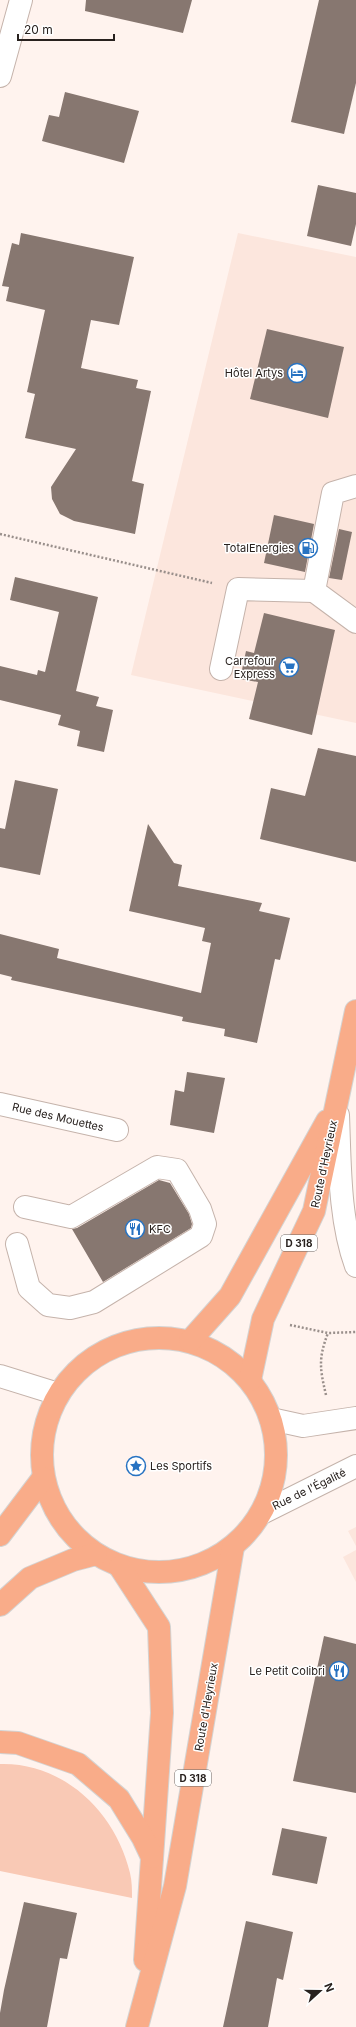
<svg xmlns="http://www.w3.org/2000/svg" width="356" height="2027" font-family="Inter,sans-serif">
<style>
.built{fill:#fce6dd}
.green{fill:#f9c9b5}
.building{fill:#877770}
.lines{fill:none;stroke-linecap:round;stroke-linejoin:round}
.minor-casing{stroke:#c5b3ab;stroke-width:24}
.major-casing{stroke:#d4d3d2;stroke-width:24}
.path{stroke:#998f8b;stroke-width:2.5;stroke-dasharray:2 2;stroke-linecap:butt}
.minor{stroke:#fff;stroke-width:22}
.major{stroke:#f9ac89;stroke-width:22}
.labels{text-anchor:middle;stroke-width:3;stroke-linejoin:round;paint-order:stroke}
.shield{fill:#fff;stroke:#686462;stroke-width:1}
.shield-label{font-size:10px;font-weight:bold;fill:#28211e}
.poi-label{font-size:11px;fill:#28211e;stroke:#fff;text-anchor:end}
.street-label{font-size:11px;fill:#28211e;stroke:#fff}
</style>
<rect width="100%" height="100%" fill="#fff3ee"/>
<!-- built -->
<g class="built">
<path d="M238 233 356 257V723L131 675Z"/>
<path d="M356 1527V1546L348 1531Z"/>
<path d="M356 1550V1582L343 1557Z"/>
</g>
<!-- green -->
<path class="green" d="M0 1764C64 1762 116 1813 130 1873 132 1881 132 1890 132 1898L0 1871Z"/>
<!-- building -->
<g class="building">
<path d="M86 0H192L183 33 85 11Z"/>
<path d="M319 0H356V83L344 134 291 122Z"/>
<path d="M65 92 139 111 124 163 42 141 49 115 59 117Z"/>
<path d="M318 185 356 193V224L351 246 307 236Z"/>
<path d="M21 233 134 257 119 325 91 320 81 368 138 380 136 388 151 391 132 481 144 484 135 534 74 521 60 514 52 499 51 487 76 449 25 438 35 394 27 392 45 310 6 301 9 287 2 286 12 243 19 245Z"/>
<path d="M267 329 344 347 328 418 250 399Z"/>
<path d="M274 515 314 524 305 572 264 563Z"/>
<path d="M339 529 352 532 342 580 329 578Z"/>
<path d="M15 577 98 597 76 691 99 697 96 706 113 710 104 752 77 746 80 731 58 725 61 715 0 700V666L37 675 38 670 45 672 59 612 10 600Z"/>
<path d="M264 613 335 630 312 735 249 719 258 682 240 679 246 651 254 653Z"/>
<path d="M318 748 356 756V862L260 839 271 788 305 796Z"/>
<path d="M15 780 58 789 40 875 0 867V828L5 829Z"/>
<path d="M148 824 174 863 182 865 178 886 262 903 259 911 290 918 280 960 275 959 257 1043 224 1036 225 1029 182 1021 183 1017 11 980 12 977 0 974V934L59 949 57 958 201 993 211 943 202 941 205 928 129 911Z"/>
<path d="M187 1072 225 1078 214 1133 170 1125 175 1090 184 1092Z"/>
<path d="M159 1180 170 1183 189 1214 192 1224 191 1228 103 1282 72 1229 77 1228Z"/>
<path d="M324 1636 356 1644V1793L293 1781Z"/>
<path d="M282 1828 327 1837 317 1884 272 1875Z"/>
<path d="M24 1902 77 1913 67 1959 60 1958 47 2027H0V2013L4 1990Z"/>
<path d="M246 1921 293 1932 283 1980 277 1978 268 2027H223Z"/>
</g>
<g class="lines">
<defs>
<g id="minor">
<path d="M0 76 21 0"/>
<path d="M356 486 333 493 314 591 356 622"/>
<path d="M221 669 238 589 314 591"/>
<path d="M0 1104 117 1130"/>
<path d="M338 1115C340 1165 339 1219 356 1266"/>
<path d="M17 1244 29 1288 48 1305 70 1308 94 1302 201 1236 205 1224 200 1209 177 1170 157 1167 71 1217 25 1207"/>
<path d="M0 1376 58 1394"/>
<path d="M271 1419 303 1426 356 1418"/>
<path d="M262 1513 356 1466"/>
</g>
<g id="major">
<circle cx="159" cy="1455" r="117"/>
<path d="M190 1341 230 1296 327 1121"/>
<path d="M250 1380 263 1319 314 1211 356 1011"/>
<path d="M0 1535 43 1478"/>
<path d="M120 1567 159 1627 162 1713 145 1960"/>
<path d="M0 1605 30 1578 73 1560 96 1554"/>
<path d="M0 1742 18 1743 78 1764 119 1799 143 1838 152 1857"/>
<path d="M137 2027 175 1886 233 1547"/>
</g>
</defs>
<!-- minor casing -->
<use href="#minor" class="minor-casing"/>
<!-- major casing -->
<use href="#major" class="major-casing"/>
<!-- path -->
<g class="path">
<path d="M0 534 212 583"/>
<path d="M290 1325 328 1333 356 1332"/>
<path d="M326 1395C320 1369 318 1359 328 1333"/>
</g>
<!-- minor -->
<use href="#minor" class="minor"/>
<!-- major -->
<use href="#major" class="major"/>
</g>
<!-- icons -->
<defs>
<symbol id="hotel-ring" viewBox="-11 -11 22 22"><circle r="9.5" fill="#fff" stroke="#2773c2" stroke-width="1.5"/><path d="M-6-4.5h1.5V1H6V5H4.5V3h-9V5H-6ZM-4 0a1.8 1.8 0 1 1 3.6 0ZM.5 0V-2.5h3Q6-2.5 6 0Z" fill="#2773c2"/></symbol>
<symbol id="fuel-ring" viewBox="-11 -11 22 22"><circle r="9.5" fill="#fff" stroke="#2773c2" stroke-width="1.5"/><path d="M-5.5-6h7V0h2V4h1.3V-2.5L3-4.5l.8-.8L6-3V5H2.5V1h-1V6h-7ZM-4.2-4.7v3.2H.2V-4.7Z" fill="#2773c2"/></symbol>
<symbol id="supermarket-ring" viewBox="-11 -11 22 22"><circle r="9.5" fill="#fff" stroke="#2773c2" stroke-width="1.5"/><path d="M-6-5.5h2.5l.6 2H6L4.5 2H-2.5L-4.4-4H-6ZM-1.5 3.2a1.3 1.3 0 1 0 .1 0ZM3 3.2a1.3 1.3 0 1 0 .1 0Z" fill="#2773c2"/></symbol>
<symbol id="restaurant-ring" viewBox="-11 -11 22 22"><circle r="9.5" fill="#fff" stroke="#2773c2" stroke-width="1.5"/><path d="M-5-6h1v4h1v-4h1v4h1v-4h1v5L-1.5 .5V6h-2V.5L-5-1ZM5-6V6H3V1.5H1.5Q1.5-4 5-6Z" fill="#2773c2"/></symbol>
<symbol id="sight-ring" viewBox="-11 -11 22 22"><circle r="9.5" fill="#fff" stroke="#2773c2" stroke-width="1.5"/><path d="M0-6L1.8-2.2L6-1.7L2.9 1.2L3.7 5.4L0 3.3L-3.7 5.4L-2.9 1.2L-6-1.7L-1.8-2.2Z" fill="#2773c2"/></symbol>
</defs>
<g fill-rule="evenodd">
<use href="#hotel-ring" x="286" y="362" width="22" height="22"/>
<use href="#fuel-ring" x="297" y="537" width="22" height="22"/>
<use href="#supermarket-ring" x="278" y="656" width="22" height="22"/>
<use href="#restaurant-ring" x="124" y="1218" width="22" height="22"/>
<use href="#sight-ring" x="125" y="1455" width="22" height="22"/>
<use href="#restaurant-ring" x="328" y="1660" width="22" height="22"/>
</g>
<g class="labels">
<!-- shield labels -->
<g class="shield">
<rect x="281" y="1235" width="36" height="16" rx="3"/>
<rect x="175" y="1770" width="36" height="16" rx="3"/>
</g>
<g class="shield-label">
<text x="299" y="1247">D 318</text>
<text x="193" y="1782">D 318</text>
</g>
<!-- poi labels -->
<g class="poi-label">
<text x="283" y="377">Hôtel Artys</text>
<text x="294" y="552">TotalEnergies</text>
<text x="275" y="665">Carrefour<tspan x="275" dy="13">Express</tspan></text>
<text x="149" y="1233" text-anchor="start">KFC</text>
<text x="150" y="1470" text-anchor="start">Les Sportifs</text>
<text x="325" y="1675">Le Petit Colibri</text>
</g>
<!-- street labels -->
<g class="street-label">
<text transform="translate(58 1117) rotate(13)" y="4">Rue des Mouettes</text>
<text transform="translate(324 1164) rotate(-78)" y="4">Route d'Heyrieux</text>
<text transform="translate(309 1489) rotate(-26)" y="4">Rue de l'Égalité</text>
<text transform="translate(206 1707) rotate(-80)" y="4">Route d'Heyrieux</text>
</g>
</g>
<!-- north arrow -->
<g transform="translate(320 1991) rotate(69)" stroke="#ffffff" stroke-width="3" paint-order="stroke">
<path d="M0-3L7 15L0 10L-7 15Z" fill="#28211e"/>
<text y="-6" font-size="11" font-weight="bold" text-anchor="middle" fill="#28211e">N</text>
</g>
<!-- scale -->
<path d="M18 34v6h96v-6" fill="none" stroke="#28211e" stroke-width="2"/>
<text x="24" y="34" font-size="12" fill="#28211e" stroke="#ffffff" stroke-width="3" paint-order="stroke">20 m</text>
</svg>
